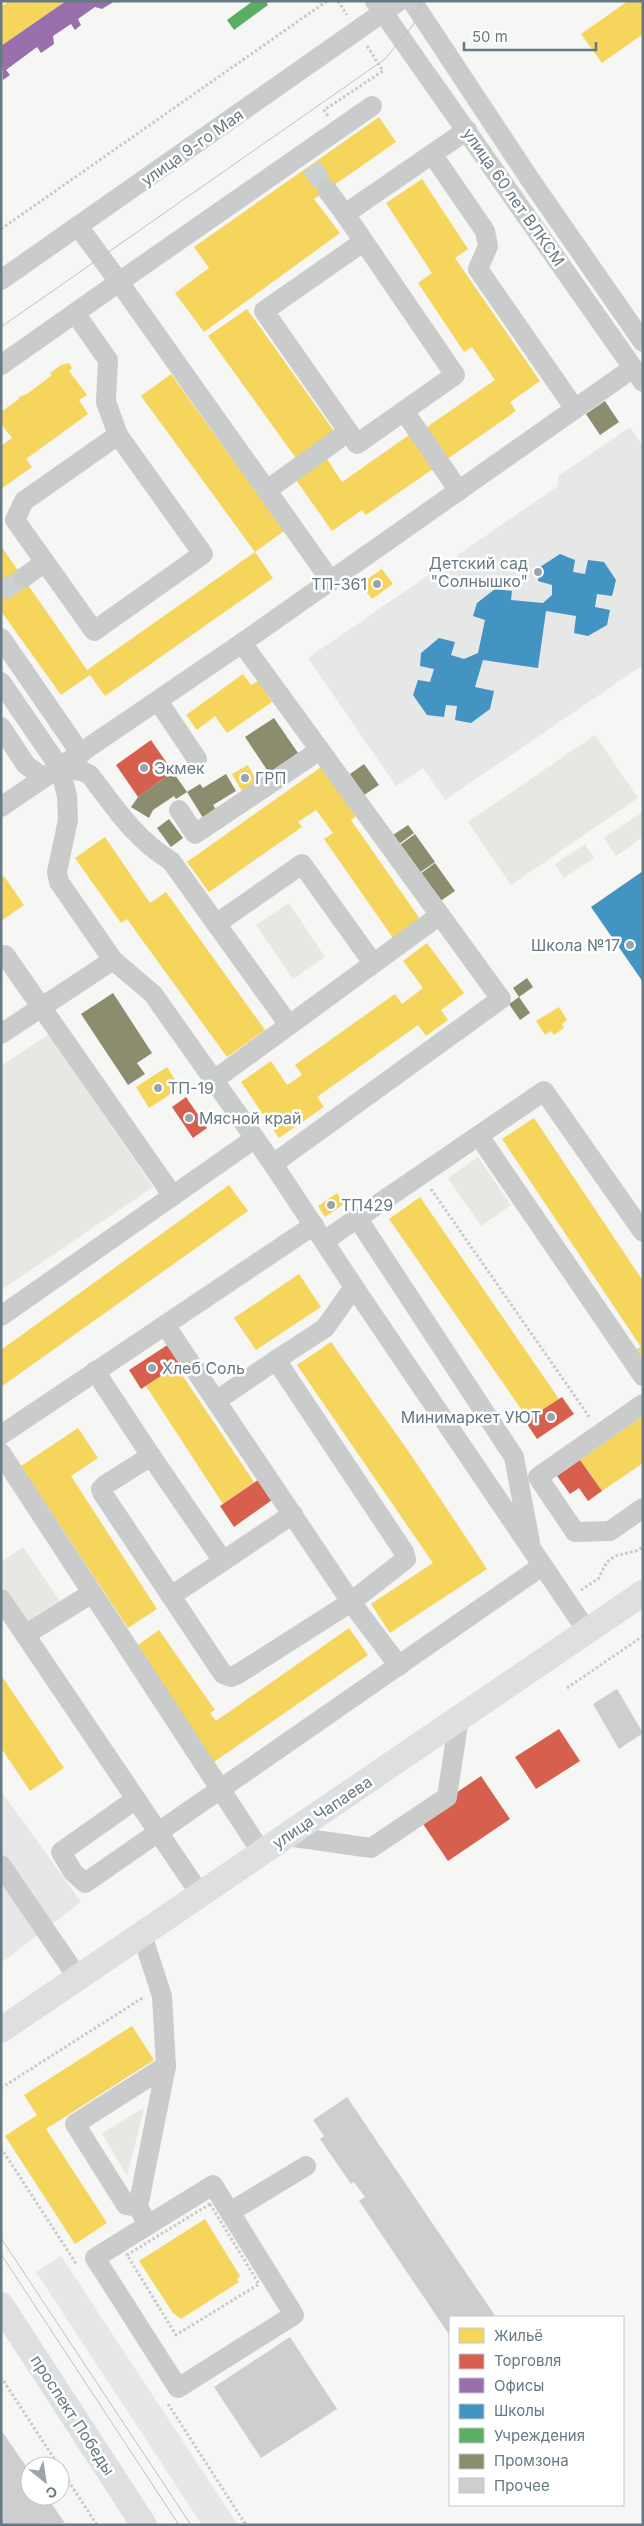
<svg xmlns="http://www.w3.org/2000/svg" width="644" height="2526" font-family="Inter,sans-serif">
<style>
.built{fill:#e6e7e7}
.green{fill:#e6e8e3}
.homes{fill:#f6d55c}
.shops{fill:#d6604d}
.offices{fill:#9970ab}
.schools{fill:#4393c3}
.public{fill:#5aae61}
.industry{fill:#8c8c6e}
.building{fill:#cdcecf}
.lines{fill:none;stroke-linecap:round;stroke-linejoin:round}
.minor-tunnel{stroke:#cbd0d3;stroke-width:20;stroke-dasharray:20 10;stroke-linecap:butt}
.path{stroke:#c8c9ca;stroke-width:3;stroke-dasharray:2.5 2.5;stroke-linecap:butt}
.minor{stroke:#cacccc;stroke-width:20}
.major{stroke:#dedfe0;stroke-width:26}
.tram{stroke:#c0c1c2;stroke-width:1}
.poi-dot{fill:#99a5ab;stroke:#fff;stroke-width:2}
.labels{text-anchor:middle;stroke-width:5;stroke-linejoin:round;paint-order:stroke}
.street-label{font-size:16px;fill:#677983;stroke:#fff}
.poi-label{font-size:16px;fill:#677983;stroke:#fff;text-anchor:start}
</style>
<rect width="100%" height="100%" fill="#f6f6f5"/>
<!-- built -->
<g class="built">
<path d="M630 427 643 446V665L445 800 423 768 396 786 308 658 558 486V476Z"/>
<path d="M1 1791 81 1902 1 1963Z"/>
<path d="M61 2256 238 2525H202L36 2272Z"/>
</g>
<!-- green -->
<g class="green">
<path d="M595 735 638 798 511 885 468 822Z"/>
<path d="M643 812V837L616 856 604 838Z"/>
<path d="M585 844 594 858 564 878 555 864Z"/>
<path d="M289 903 325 957 293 979 256 925Z"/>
<path d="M49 1034 153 1187 1 1290V1066Z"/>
<path d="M478 1157 511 1205 481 1226 448 1178Z"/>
<path d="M23 1547 60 1601 28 1623 1 1584V1562Z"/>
<path d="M144 2108 127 2176 102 2133Z"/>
</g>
<!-- homes -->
<g class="homes">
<path d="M9 1H66L1 46V7Z"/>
<path d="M628 1H643V34L602 63 581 34Z"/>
<path d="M379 117 396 142 314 199 340 233 204 332 175 293 209 268 194 247Z"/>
<path d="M422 179 468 249 455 258 540 381 510 402 516 411 446 460 424 429 495 380 472 347 464 352 418 283 432 273 386 203Z"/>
<path d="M247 309 336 434 298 461 208 336Z"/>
<path d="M69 363 72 368 69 371 87 395 79 400 88 414 26 459 32 467 1 489V446L12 438 1 424V412L19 399V397L27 394 52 375 50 373 61 365Z"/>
<path d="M171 374 284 531 255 552 141 396Z"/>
<path d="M409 435 433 469 366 515 362 510 332 531 294 477 325 456 342 482Z"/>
<path d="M1 546 87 670 255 552 273 578 105 696 90 675 61 695 1 611Z"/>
<path d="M382 569 393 584 372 599 360 584Z"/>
<path d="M243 674 251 685 258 681 272 702 227 733 215 716 197 730 186 715Z"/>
<path d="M248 765 257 782 242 791 232 774Z"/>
<path d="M321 767 356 816 351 820 420 919 393 938 324 839 333 833 316 810 298 822 302 827 209 892 187 862Z"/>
<path d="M105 837 150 903 166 892 265 1030 227 1057 127 919 121 923 75 858Z"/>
<path d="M4 876 24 905 1 921V878Z"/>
<path d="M427 943 464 993 441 1010 448 1020 426 1036 418 1025 317 1097 324 1107 279 1138 241 1082 271 1061 287 1085 302 1075 295 1065 395 994 402 1004 423 988 403 961Z"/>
<path d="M559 1007 567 1020 562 1024 564 1028 554 1035 551 1031 545 1035 536 1021Z"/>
<path d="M167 1067 180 1088 149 1108 136 1087Z"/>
<path d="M534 1118 643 1281V1358L637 1349 641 1347 502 1139Z"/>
<path d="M229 1185 248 1211 1 1387V1350Z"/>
<path d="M337 1193 344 1204 325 1217 318 1206Z"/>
<path d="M420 1197 559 1399 528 1419 389 1219Z"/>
<path d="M299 1274 321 1307 256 1350 234 1318Z"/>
<path d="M331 1342 411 1455 487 1569 390 1633 371 1604 433 1563 297 1365Z"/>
<path d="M176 1366 254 1482 223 1504 146 1386Z"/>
<path d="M643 1416V1463L602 1491 580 1460Z"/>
<path d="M78 1428 98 1458 71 1476 157 1609 128 1628 21 1466Z"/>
<path d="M349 1628 368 1655 211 1764 131 1650 159 1630 215 1710 210 1713 216 1721Z"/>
<path d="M1 1675 64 1768 30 1791 1 1748Z"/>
<path d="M132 2026 154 2060 46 2129 107 2223 75 2244 5 2136 37 2115 24 2095Z"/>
<path d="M205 2219 240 2276 237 2279 239 2282 181 2319 173 2313 139 2261Z"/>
</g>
<!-- shops -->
<g class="shops">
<path d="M151 740 173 772 138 797 116 765Z"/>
<path d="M186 1097 207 1128 193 1138 172 1107Z"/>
<path d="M169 1344 181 1363 141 1389 129 1370Z"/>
<path d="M562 1397 574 1414 537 1439 525 1421Z"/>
<path d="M580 1460 602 1491 588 1501 579 1488 570 1494 557 1476Z"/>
<path d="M258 1480 272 1500 234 1527 220 1506Z"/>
<path d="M559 1729 580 1761 536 1789 515 1757Z"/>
<path d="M481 1776 510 1819 448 1861 419 1818Z"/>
</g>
<!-- offices -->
<path class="offices" d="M66 1H115L102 9 95 7 78 19 81 25 75 30 71 24 53 36 54 44 41 53 37 47 6 70 10 75 3 80 1 46Z"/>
<!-- schools -->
<g class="schools">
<path d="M560 554 575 560 573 572 585 574 588 560 604 562 616 580 612 596 597 594 595 607 610 610 607 625 588 636 574 633 576 616 546 611 538 668 483 660 475 687 494 691 490 709 471 723 455 720 457 706 446 705 444 717 427 715 413 695 418 680 430 682 434 669 420 666 421 653 439 638 455 642 451 655 464 659 478 653 485 620 473 616 477 603 495 589 512 591 511 600 543 603 552 595V585L538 581 540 567Z"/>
<path d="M643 871V982L591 907Z"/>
</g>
<!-- public -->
<path class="public" d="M253 1H266L268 5 234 30 227 20Z"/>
<!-- industry -->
<g class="industry">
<path d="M605 401 619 422 600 435 586 414Z"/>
<path d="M274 718 298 753 269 773 245 737Z"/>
<path d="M364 764 379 785 364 795 350 774Z"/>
<path d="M173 772 187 792 176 799 174 796 153 810 149 818 131 807 138 797Z"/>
<path d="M226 774 236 791 213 805 218 813 205 821 187 792 200 784 203 788Z"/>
<path d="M169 819 183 838 171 847 157 828Z"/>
<path d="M408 825 414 833 399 844 393 835Z"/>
<path d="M415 834 435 862 419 873 400 845Z"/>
<path d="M435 863 455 891 439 902 420 874Z"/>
<path d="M527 978 533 987 519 997 513 988Z"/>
<path d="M113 993 152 1053 137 1063 145 1074 128 1085 81 1014Z"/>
<path d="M519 997 530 1013 520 1020 509 1004Z"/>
</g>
<!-- building -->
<g class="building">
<path d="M617 1689 643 1733 619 1749 593 1704Z"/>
<path d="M347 2097 399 2174 496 2317H450V2336L359 2201 365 2197 354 2182 351 2184 320 2139 324 2136 313 2120Z"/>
<path d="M290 2337 337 2409 261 2458 214 2387Z"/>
<path d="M1 2430 30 2472V2496H46L65 2523 1 2525Z"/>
</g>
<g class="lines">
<!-- minor-tunnel -->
<g class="minor-tunnel">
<path d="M311 166 327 190"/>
<path d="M1 592 23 578"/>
</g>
<!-- path -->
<g class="path">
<path d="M338 1 347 15"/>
<path d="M328 116 324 110 383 71 367 46"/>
<path d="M1 229 327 1"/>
<path d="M431 1189 590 1418"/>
<path d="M581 1590 598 1579 607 1562 615 1556 636 1551 643 1547"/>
<path d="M567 1688 643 1636"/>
<path d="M1 2088 144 1997"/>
<path d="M1 2148 77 2265"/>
<path d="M210 2204 259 2284 176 2335 127 2255Z"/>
<path d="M1 2377 59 2466"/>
<path d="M168 2404 246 2525"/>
<path d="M60 2468 97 2525"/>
</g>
<!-- minor -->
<g class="minor">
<path d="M375 1 643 382"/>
<path d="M412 1 529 178 643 342"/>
<path d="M432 154 485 231 488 246 478 269 575 409"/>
<path d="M327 190 345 214"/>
<path d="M78 226 119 282 372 106"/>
<path d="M363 242 264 311 357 444 455 375 345 214 467 130"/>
<path d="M1 280 399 1"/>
<path d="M75 313 108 360 106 402 118 435"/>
<path d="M1 365 119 282 331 581"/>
<path d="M404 411 459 491"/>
<path d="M118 435 203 554 94 631 15 520 24 501Z"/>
<path d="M267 490 348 432"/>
<path d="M23 578 45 562"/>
<path d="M1 638 81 754"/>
<path d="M242 643 501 999 273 1164"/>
<path d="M1 682 60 768 67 796 68 820 57 872 59 882 113 960 153 994 273 1164 354 1287 325 1328 276 1360 404 1552 406 1559 351 1602 238 1674 231 1677 223 1674 103 1494 101 1489 105 1485 151 1456 95 1371"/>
<path d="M158 701 197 759"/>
<path d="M1 727 26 765 44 778"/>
<path d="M60 768 82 771 90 775C115 808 136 840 171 861L289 1025"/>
<path d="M1 807 242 643 633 368"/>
<path d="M179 810 195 834 320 750"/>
<path d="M216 924 302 864 373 963"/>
<path d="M5 955 173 1196"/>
<path d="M1 1034 113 960"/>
<path d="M214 1080 440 915"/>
<path d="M479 1136 643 1376"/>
<path d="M358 1219 514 1457 530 1542"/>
<path d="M324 1241 544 1091 643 1232"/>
<path d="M354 1287 587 1631"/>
<path d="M1 1316 254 1139"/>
<path d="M165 1325 351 1602 399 1666"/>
<path d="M216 1401 276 1360"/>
<path d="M643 1404 538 1477 575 1532 610 1531 643 1508"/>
<path d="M1 1435 314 1225"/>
<path d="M1 1453 262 1853"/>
<path d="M151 1456 223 1561"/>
<path d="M171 1596 293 1514"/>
<path d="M1 1599 200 1894"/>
<path d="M25 1635 92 1593"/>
<path d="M136 1799 61 1852 73 1872 85 1883 542 1566"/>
<path d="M287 1836 371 1848 447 1797 459 1718"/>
<path d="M1 1865 78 1978"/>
<path d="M142 1935 162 1996 166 2066 138 2207 148 2225 213 2185 294 2315 178 2388 95 2258 148 2225"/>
<path d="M138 2207 126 2205 75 2124 166 2066"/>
<path d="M230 2212 306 2166"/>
</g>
<!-- major -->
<g class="major">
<path d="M1 2030 643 1593"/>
<path d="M1 2305 144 2525"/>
</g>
<!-- tram -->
<g class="tram">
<path d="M1 327 385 59 413 25 421 1"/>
<path d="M1 2238 191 2525"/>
<path d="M1 2254 179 2525"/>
</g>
</g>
<!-- markers -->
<g class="poi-dot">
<circle cx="538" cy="572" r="5"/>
<circle cx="377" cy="584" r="5"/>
<circle cx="144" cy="768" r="5"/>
<circle cx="245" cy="778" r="5"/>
<circle cx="630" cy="945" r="5"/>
<circle cx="158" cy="1088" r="5"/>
<circle cx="189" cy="1118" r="5"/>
<circle cx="331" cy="1205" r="5"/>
<circle cx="152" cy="1368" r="5"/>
<circle cx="551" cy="1417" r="5"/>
</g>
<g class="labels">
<!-- street labels -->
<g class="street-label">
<text transform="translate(192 147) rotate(-35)" y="6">улица 9-го Мая</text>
<text transform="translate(514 197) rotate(55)" y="6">улица 60 лет ВЛКСМ</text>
<text transform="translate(322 1812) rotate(-34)" y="6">улица Чапаева</text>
<text transform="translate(73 2415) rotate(57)" y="6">проспект Победы</text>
</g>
<!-- poi labels -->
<g class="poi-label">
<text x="528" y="569" text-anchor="end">Детский сад<tspan x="528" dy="18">"Солнышко"</tspan></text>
<text x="367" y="590" text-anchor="end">ТП-361</text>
<text x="154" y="774">Экмек</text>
<text x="255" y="784">ГРП</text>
<text x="620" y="951" text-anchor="end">Школа №17</text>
<text x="168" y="1094">ТП-19</text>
<text x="199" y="1124">Мясной край</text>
<text x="341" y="1211">ТП429</text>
<text x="162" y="1374">Хлеб Соль</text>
<text x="541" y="1423" text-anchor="end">Минимаркет УЮТ</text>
</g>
</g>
<!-- border -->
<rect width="644" height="2526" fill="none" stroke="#677983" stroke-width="5"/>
<!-- legend -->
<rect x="449" y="2316" width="175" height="190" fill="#ffffff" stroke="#c2c9cd"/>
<rect x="459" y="2328" width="25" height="15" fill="#f6d55c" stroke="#c2c9cd"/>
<text x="494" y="2341" font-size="15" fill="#677983">Жильё</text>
<rect x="459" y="2354" width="25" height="15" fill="#d6604d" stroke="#c2c9cd"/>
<text x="494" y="2366" font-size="15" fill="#677983">Торговля</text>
<rect x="459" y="2378" width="25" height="15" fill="#9970ab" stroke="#c2c9cd"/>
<text x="494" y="2391" font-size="15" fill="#677983">Офисы</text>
<rect x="459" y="2404" width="25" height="15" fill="#4393c3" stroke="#c2c9cd"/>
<text x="494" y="2416" font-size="15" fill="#677983">Школы</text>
<rect x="459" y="2428" width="25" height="15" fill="#5aae61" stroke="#c2c9cd"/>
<text x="494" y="2441" font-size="15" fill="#677983">Учреждения</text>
<rect x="459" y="2454" width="25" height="15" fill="#8c8c6e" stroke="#c2c9cd"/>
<text x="494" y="2466" font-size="15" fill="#677983">Промзона</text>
<rect x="459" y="2478" width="25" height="15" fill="#cdcecf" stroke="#c2c9cd"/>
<text x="494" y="2491" font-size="15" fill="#677983">Прочее</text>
<!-- north arrow -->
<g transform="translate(45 2481) rotate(150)"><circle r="24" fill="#ffffff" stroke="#c2c9cd"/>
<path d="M0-4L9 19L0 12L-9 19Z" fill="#99a5ab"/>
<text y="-8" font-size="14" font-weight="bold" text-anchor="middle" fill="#677983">С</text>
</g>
<!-- scale -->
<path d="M464 42v8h132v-8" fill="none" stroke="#677983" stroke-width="2.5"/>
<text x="472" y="42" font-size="15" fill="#677983" stroke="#ffffff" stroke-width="4" paint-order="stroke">50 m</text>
</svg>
